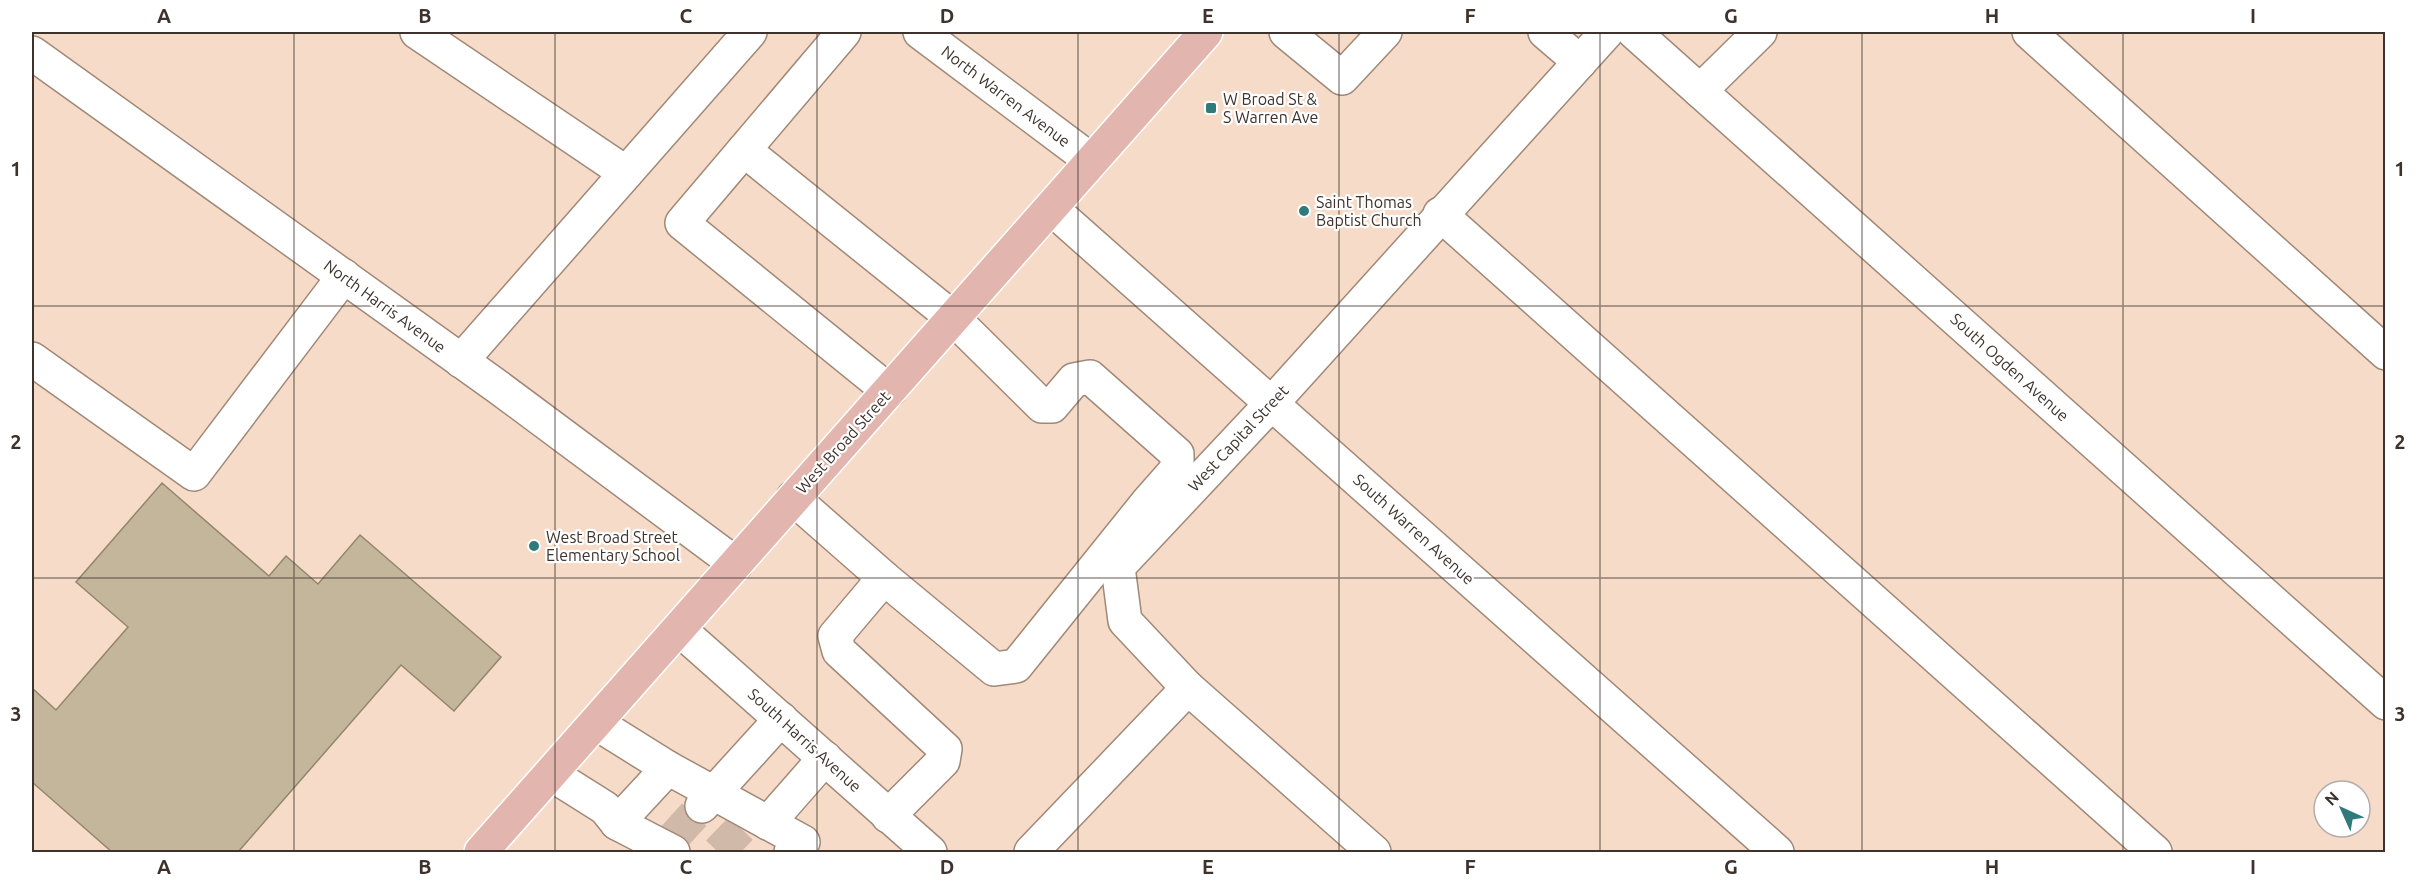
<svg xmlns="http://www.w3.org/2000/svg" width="2417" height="884" font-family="Ubuntu,sans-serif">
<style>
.building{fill:#c4b69b;stroke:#92866c;stroke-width:1.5}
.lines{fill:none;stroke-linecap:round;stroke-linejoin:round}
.minor-tunnel{stroke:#d1b9a9;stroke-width:33;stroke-dasharray:33 16;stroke-linecap:butt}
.minor-casing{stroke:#a18877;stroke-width:36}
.major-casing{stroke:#fff;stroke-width:36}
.minor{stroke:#fff;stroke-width:33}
.major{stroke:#e2b5af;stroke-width:33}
.grid{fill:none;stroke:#3e332c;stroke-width:1.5;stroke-opacity:0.55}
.poi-dot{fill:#307a7b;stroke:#fff;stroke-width:2}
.labels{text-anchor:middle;stroke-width:4.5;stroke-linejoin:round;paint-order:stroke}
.street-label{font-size:16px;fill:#3e332c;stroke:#fff}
.poi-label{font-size:16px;fill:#3e332c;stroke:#fff;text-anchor:start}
.neatline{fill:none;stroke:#3e332c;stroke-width:2}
.grid-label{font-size:20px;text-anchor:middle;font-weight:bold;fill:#3e332c}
</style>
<rect width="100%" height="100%" fill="#f6dbc8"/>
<!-- building -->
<path class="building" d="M162 483 269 576 286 556 318 584 360 535 501 657 454 711 401 665 238 852H112L32 782V688L56 710 128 627 76 582Z"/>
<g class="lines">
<!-- minor-tunnel -->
<g class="minor-tunnel">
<path d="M672 839 702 806"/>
<path d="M718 852 744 825"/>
</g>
<defs>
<g id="minor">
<path d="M417 32 626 173"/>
<path d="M844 32 682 223 889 391"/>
<path d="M920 32 1092 161"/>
<path d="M1286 32 1342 78 1385 32"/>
<path d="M1545 32 1580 62"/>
<path d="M1634 32 2386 703"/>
<path d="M2029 32 2386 353"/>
<path d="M32 53 498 387 736 564"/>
<path d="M1700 91 1760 32"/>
<path d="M744 150 953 318 1042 406H1052L1074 380 1090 377 1177 454V469L1147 503 1016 666 994 669 884 578"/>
<path d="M1051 208 1777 852"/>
<path d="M1440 214 2155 852"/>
<path d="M32 359 194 474 344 276"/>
<path d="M461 361 750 32"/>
<path d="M793 498 884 578 835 636 839 651 945 749 943 761 888 816"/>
<path d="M679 629 930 852"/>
<path d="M1188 688 1374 852"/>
<path d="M596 723 668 768 803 842 791 852"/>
<path d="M551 774 605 808 617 823 673 852"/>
<path d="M702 806 781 719"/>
<path d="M617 823 668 768"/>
<path d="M768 823 825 758"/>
<path d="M1031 852 1188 688 1125 621 1118 567 1272 403 1607 32"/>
</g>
<path id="major" d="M481 852 1206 32"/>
</defs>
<!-- minor casing -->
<use href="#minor" class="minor-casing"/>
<!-- major casing -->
<use href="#major" class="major-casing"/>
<!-- minor -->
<use href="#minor" class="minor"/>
<!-- major -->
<use href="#major" class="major"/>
</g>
<!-- grid -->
<path class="grid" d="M294 32V852M555 32V852M817 32V852M1078 32V852M1339 32V852M1600 32V852M1862 32V852M2123 32V852M32 306H2386M32 578H2386"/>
<!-- markers -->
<g class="poi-dot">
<rect x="1205" y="102" width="12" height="12" rx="3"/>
<circle cx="1304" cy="211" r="6"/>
<circle cx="534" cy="546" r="6"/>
</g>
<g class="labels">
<!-- street labels -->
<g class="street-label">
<text transform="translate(1006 96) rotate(37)" y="6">North Warren Avenue</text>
<text transform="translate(385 306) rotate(36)" y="6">North Harris Avenue</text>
<text transform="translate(2010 367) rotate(42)" y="6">South Ogden Avenue</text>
<text transform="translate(1238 438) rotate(-47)" y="6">West Capital Street</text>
<text transform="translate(843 442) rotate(-48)" y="6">West Broad Street</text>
<text transform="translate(1414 529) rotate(42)" y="6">South Warren Avenue</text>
<text transform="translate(805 740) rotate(42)" y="6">South Harris Avenue</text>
</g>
<!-- poi labels -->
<g class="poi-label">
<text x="1223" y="105">W Broad St &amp;<tspan x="1223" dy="18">S Warren Ave</tspan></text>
<text x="1316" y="208">Saint Thomas<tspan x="1316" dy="18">Baptist Church</tspan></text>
<text x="546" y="543">West Broad Street<tspan x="546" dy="18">Elementary School</tspan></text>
</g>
</g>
<!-- border -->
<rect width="2417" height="884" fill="none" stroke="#ffffff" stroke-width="66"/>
<!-- north arrow -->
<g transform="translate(2342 809) rotate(315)"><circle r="28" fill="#ffffff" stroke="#b2adab" stroke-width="1.5"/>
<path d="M0-4.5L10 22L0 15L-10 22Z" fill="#307a7b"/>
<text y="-9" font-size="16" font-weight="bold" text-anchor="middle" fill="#3e332c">N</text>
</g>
<rect x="33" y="33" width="2351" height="818" class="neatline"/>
<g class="grid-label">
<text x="164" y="23">A</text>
<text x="425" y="23">B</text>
<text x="686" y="23">C</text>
<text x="947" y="23">D</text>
<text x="1208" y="23">E</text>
<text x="1470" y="23">F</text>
<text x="1731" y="23">G</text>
<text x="1992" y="23">H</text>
<text x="2253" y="23">I</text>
<text x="16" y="176">1</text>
<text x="2400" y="176">1</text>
<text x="16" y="449">2</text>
<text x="2400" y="449">2</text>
<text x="16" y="721">3</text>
<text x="2400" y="721">3</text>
<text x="164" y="874">A</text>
<text x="425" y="874">B</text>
<text x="686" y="874">C</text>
<text x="947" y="874">D</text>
<text x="1208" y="874">E</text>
<text x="1470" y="874">F</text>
<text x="1731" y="874">G</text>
<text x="1992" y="874">H</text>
<text x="2253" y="874">I</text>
</g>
</svg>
